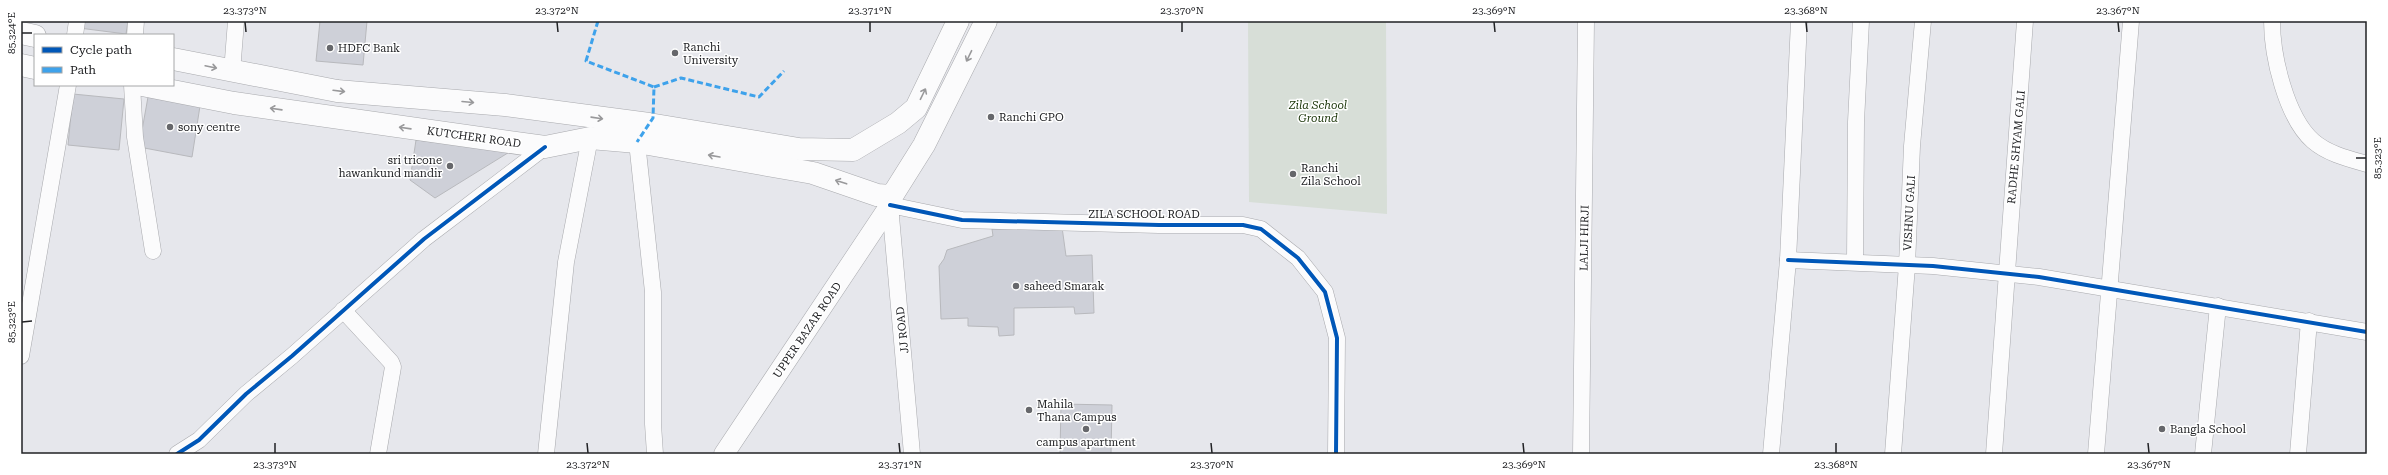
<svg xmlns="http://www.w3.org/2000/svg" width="2388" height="475" font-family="'Roboto Serif',serif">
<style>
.green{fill:#d7ded7}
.building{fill:#ced0d8;stroke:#b8b9bd}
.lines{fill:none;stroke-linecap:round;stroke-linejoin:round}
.minor-casing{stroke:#a8a9ad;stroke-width:17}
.tertiary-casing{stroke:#a8a9ad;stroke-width:21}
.secondary-casing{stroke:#a8a9ad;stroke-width:23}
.minor{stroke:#fbfbfc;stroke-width:16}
.tertiary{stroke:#fbfbfc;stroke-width:20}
.secondary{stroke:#fbfbfc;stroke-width:22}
.quiet{stroke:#3ea2eb;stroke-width:3;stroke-dasharray:6 3;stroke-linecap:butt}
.cycleway-casing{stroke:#fff;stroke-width:6}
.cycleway{stroke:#0057b8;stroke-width:4}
.oneway{stroke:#99999b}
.ticks{fill:none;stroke:#212225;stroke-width:1.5}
.poi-dot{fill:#66676b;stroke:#fff;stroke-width:1.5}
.labels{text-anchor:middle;stroke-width:3;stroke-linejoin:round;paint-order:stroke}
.poi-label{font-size:11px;fill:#212225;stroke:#fff;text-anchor:start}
.park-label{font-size:11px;font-style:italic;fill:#173205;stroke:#fff}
.street-label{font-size:11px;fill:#212225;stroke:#fff}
.neatline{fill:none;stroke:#212225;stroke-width:1.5}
.ticks-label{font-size:10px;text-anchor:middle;fill:#212225}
</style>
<rect width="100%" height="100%" fill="#e6e7ec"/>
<!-- green -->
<path class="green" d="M1248 21H1386L1387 214 1249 202Z"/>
<!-- building -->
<g class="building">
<path d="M80 21H128L126 34 79 28Z"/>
<path d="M320 21H367L363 65 316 61Z"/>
<path d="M73 94 124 99 119 150 68 145Z"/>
<path d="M148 97 200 106 192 157 139 147Z"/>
<path d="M416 140 511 151 435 198 410 180Z"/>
<path d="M1062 227 1066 256 1092 255 1094 313 1075 314 1074 307 1014 308V335L999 336 998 327 968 326V318L941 319 939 266 944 259 947 250 993 236 992 229Z"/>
<path d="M1061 404 1112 405 1111 454H1060Z"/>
</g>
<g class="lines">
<defs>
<g id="minor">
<path d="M2272 21C2272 56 2286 117 2313 141 2328 154 2349 159 2367 164"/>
<path d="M75 35 77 21"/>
<path d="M135 35 136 21"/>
<path d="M232 72 236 21"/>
<path d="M132 85 135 137 153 251"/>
<path d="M637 142 653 292V424L655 454"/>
<path d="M1788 260 1933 266 2039 277 2367 332"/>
<path d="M1855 262 1856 122 1861 21"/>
<path d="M343 310 391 362 393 367 378 454"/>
<path d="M21 356 68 85"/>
<path d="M177 454 199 440 246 394 292 356 424 239 545 147"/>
<path d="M546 454 566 262 590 138"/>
<path d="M912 454 890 205 962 220 1159 225H1243L1261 229 1298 258 1325 292 1337 338 1336 454"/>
<path d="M1581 454 1586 21"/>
<path d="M1771 454 1788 260 1799 21"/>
<path d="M1893 454 1907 265 1912 146 1923 21"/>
<path d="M1994 454 2025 21"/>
<path d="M2096 454 2131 21"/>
<path d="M2203 454 2218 306"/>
<path d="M2298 454 2309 321"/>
</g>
<path id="tertiary" d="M724 454 890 205 888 196"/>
<g id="secondary">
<path d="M21 33 35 36"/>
<path d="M173 59 337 91 505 105 649 124 799 149 853 150 898 123 916 108 958 21"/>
<path d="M21 65 35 68"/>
<path d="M142 85 234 103 545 147 590 138 637 142 813 173 877 195 892 196 924 145 986 21"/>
</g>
</defs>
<!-- minor casing -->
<use href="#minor" class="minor-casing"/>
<!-- tertiary casing -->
<use href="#tertiary" class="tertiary-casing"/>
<!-- secondary casing -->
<use href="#secondary" class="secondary-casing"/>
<!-- minor -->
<use href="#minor" class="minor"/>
<!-- tertiary -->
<use href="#tertiary" class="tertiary"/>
<!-- secondary -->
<use href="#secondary" class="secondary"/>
<!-- quiet -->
<g class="quiet">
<path d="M598 21 586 61 654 87 653 118 637 142"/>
<path d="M654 87 681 78 759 97 784 71"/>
</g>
<defs>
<g id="cycleway">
<path d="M890 205 962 220 1159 225H1243L1261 229 1298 258 1325 292 1337 338 1336 454"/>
<path d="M1788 260 1933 266 2039 277 2367 332"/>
<path d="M177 454 199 440 246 394 292 356 424 239 545 147"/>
</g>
</defs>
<!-- cycleway casing -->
<use href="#cycleway" class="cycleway-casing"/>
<!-- cycleway -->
<use href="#cycleway" class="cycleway"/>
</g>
<!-- one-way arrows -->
<defs><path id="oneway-shaft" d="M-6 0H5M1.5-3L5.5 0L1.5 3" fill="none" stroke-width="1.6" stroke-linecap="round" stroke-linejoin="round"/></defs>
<g class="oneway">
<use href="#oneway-shaft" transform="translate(969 56) rotate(116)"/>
<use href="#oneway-shaft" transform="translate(211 67) rotate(12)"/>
<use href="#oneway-shaft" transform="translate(339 91) rotate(7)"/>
<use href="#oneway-shaft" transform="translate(923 94) rotate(-64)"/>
<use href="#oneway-shaft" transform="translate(468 102) rotate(5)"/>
<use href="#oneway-shaft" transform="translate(276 109) rotate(-172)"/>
<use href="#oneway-shaft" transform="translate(597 118) rotate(8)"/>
<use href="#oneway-shaft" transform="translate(405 128) rotate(-172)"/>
<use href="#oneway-shaft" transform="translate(714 156) rotate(-170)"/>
<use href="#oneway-shaft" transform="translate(841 182) rotate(-162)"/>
</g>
<!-- ticks -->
<path class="ticks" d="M245 22 246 32M557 22 558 32M870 22V32M1182 22V32M1494 22 1495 32M1806 22 1807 32M2118 22 2119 32M22 33H32M2356 158H2366M22 322 32 321M275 443V453M587 443 588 453M899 443 900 453M1211 443 1212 453M1523 443 1524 453M1836 443V453M2148 443 2149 453"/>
<!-- markers -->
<g class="poi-dot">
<circle cx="330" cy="48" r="4"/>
<circle cx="675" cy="53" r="4"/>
<circle cx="991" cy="117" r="4"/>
<circle cx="170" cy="127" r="4"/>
<circle cx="450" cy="166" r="4"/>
<circle cx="1293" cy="174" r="4"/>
<circle cx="1016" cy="286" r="4"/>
<circle cx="1029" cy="410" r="4"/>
<circle cx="1086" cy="429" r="4"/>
<circle cx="2162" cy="429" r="4"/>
</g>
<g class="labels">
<!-- poi labels -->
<g class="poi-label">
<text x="683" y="51">Ranchi<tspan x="683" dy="13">University</tspan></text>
<text x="338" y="52">HDFC Bank</text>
<text x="999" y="121">Ranchi GPO</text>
<text x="178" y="131">sony centre</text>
<text x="442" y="164" text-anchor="end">sri tricone<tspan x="442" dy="13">hawankund mandir</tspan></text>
<text x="1301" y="172">Ranchi<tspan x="1301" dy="13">Zila School</tspan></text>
<text x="1024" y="290">saheed Smarak</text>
<text x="1037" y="408">Mahila<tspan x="1037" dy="13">Thana Campus</tspan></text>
<text x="2170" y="433">Bangla School</text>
<text x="1086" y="446" text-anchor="middle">campus apartment</text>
</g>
<!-- park labels -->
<g class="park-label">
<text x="1318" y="109">Zila School<tspan x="1318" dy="13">Ground</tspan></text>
</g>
<!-- street labels -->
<g class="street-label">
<text transform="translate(474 137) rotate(8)" y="4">KUTCHERI ROAD</text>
<text transform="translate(2016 147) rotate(-85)" y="4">RADHE SHYAM GALI</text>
<text transform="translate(1909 213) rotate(-87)" y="4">VISHNU GALI</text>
<text x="1144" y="218">ZILA SCHOOL ROAD</text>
<text transform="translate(1584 238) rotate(-89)" y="4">LALJI HIRJI</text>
<text transform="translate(807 330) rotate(-56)" y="4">UPPER BAZAR ROAD</text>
<text transform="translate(902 330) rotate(-96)" y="4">JJ ROAD</text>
</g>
</g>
<!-- border -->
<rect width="2388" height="475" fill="none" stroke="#ffffff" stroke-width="44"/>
<!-- legend -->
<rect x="34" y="34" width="140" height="52" fill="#ffffff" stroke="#a6a7a8"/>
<rect x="42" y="47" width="20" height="6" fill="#0057b8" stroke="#a6a7a8"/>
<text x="70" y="54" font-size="12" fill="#212225">Cycle path</text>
<rect x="42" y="67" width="20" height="6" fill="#3ea2eb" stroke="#a6a7a8"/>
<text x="70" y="74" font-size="12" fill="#212225">Path</text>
<rect x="22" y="22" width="2344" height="431" class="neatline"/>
<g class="ticks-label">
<text x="245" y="14">23.373°N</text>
<text x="557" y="14">23.372°N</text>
<text x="870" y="14">23.371°N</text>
<text x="1182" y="14">23.370°N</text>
<text x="1494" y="14">23.369°N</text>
<text x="1806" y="14">23.368°N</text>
<text x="2118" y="14">23.367°N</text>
<text transform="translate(11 33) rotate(-90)" y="4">85.324°E</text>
<text transform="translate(2377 158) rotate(-90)" y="4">85.323°E</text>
<text transform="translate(11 322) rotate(-90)" y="4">85.323°E</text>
<text x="275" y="468">23.373°N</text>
<text x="588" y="468">23.372°N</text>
<text x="900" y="468">23.371°N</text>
<text x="1212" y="468">23.370°N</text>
<text x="1524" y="468">23.369°N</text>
<text x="1836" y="468">23.368°N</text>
<text x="2149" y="468">23.367°N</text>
</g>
</svg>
